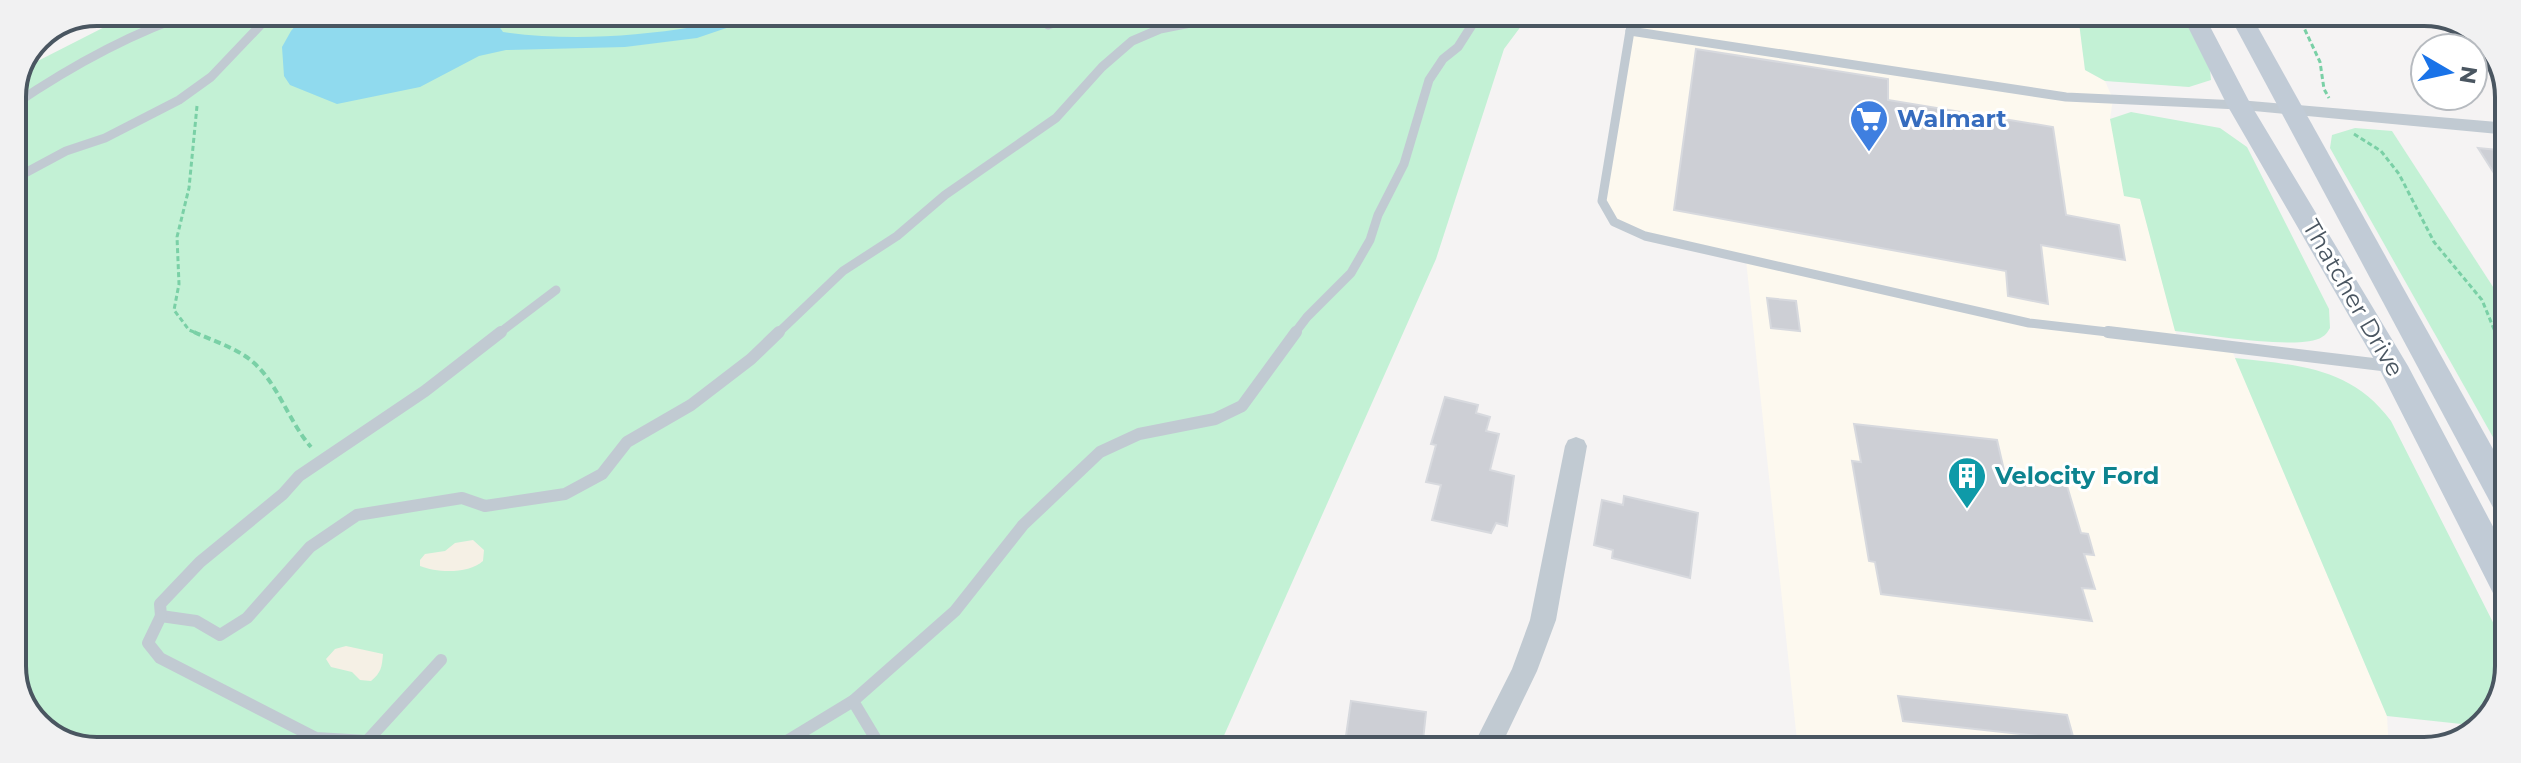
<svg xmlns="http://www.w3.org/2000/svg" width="2521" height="763" font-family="Montserrat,sans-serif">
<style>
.commercial{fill:#fdf9ef}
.green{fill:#c3f1d5}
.sand{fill:#f5f0e5}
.water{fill:#90daee}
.building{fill:#cdcfd5;stroke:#d7d9de;stroke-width:2}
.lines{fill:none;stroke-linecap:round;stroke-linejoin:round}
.path-far1{stroke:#7ad0a6;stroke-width:3;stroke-dasharray:5 3;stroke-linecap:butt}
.path{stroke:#7ad0a6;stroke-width:4;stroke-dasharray:7 4;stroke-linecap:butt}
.lane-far1{stroke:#c1cad2;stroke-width:9}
.lane{stroke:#c1cad2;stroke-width:12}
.street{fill:#c1cad2;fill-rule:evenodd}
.secondary{fill:#c1cbd6;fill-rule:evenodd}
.labels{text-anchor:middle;stroke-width:6;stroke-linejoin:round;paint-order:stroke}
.shop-label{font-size:24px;font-weight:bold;fill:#366cbe;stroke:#fff;text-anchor:start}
.street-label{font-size:24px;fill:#4a5661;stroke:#fff}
.culture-label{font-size:24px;font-weight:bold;fill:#0d838f;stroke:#fff;text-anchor:start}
.rim{fill:none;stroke:#4a5661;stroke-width:4}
</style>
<rect width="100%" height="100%" fill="#f5f3f3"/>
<!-- commercial -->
<path class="commercial" d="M1635 14 2078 15 2085 70 2105 81 2113 99 2110 119 2140 198 2178 341 2231 348 2387 716 2389 751 1798 750 1746 260 1645 236 1614 222 1602 201Z"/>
<!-- green -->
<g class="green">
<path d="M134 12 1530 14 1504 49 1436 259 1218 749 75 748 33 722 12 672V97L24 68Z"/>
<path d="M2078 15H2183L2210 69 2211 80 2189 87 2105 81 2085 70Z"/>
<path d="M2131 112 2220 128 2247 147 2329 309 2330 328C2328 331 2326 335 2322 337 2302 351 2203 334 2175 331L2140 199 2124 196 2110 119Z"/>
<path d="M2355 128 2392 131 2508 310 2507 462 2330 148 2332 135Z"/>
<path d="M2235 358C2297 365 2351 367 2391 421L2506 648V688L2480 726 2387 716Z"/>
</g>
<!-- sand -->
<g class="sand">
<path d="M473 540 484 550 483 561C469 574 437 573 420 566V560L425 554 445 551 455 543Z"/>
<path d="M346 646 383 654C382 667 381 673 371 681L360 680 352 672 331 667 326 659 335 649Z"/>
</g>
<!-- water -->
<path class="water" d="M307 12 500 13 496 22 503 32C565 41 632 37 693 27 720 23 743 13 771 13L697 38 625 47 506 50 479 56 420 87 337 104 290 85 284 76 282 47 291 31Z"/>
<!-- building -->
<g class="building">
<path d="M2473 32 2488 41 2501 72 2473 70Z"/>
<path d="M1696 49 1888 79V100L2053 127 2066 215 2119 225 2125 260 2041 245 2048 304 2008 296 2006 271 1674 210Z"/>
<path d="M2478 148 2508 151V195Z"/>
<path d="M1767 298 1796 301 1800 331 1771 328Z"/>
<path d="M1445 397 1478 405 1476 413 1490 417 1486 431 1499 434 1490 470 1514 476 1507 526 1496 523 1491 533 1432 520 1441 485 1426 482 1436 445 1431 444Z"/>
<path d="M1854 424 1997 440 2006 479 2067 486 2081 533 2088 534 2094 555 2084 554 2095 589 2082 588 2092 621 1881 594 1875 562 1869 561 1852 461 1861 462Z"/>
<path d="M1624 496 1698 513 1690 578 1612 558 1613 550 1594 545 1602 500 1623 505Z"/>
<path d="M1898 696 2067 715 2074 740 1903 721Z"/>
<path d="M1351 701 1426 712 1422 750H1344Z"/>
</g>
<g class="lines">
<!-- path-far1 -->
<g class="path-far1">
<path d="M2298 15 2320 62 2324 89 2329 98"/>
<path d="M197 106 189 188 177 237 179 284 174 310 189 330 199 334"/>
<path d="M2354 134 2381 151 2399 174 2434 242 2482 300 2496 334"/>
</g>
<!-- path -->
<g class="path">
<path d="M194 332C211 340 230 346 245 356 276 376 287 420 311 447"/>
<path d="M2495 332 2508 363"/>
</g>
<!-- lane-far1 -->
<g class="lane-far1">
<path d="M1635 14 1630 31 2066 97 2239 105"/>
<path d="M509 20 515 13"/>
<path d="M1048 25 1081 13"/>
<path d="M1630 31 1602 201 1614 222 1645 236 2029 323 2125 334"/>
<path d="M12 106C68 68 130 33 195 12"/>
<path d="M12 180 66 151 105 138 179 100 211 77 273 12"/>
<path d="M498 334 556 290"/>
<path d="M777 334 843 271 897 236 945 195 1056 118 1102 67 1132 41 1160 29 1221 17 1224 13"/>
<path d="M1294 334 1307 317 1351 273 1370 240 1378 215 1404 164 1429 80 1443 59 1458 47 1479 14"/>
</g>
<!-- lane -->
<g class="lane">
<path d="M501 332 425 391 299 476 283 494 200 562 160 604 161 616 196 621 220 635 247 618 310 547 357 515 462 498 485 506 565 494 602 474 627 442 691 405 751 359 779 332"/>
<path d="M2108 332 2390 366"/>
<path d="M161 616 148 643 160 658 316 738 367 741 441 660"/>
<path d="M774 749 853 701"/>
<path d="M876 749 877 741 853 701 955 611 1023 525 1100 452 1139 434 1215 419 1242 406 1296 332"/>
</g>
<!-- street -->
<g class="street">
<path d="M2239 100 2509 123V135L2233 109 2230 105Z"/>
<path d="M1576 437 1584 440 1587 446 1556 620 1537 671 1499 750H1471L1512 669 1530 620 1565 446 1568 440Z"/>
</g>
<!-- secondary -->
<g class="secondary">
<path d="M2182 15H2204L2251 105 2408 366 2507 553 2506 599 2494 595 2379 368 2227 105Z"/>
<path d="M2229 15H2251L2507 474V517L2496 513Z"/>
</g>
</g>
<!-- icons -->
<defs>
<symbol id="supermarket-pin" viewBox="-11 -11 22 30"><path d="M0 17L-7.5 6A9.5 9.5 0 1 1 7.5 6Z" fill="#3f7fe0" stroke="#fff"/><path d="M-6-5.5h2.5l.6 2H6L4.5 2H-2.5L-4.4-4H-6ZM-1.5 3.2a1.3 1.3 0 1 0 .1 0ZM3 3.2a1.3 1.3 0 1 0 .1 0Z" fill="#fff"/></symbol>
<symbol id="building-pin" viewBox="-11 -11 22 30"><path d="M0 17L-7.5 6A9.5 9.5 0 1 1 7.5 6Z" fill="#0f9aa8" stroke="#fff"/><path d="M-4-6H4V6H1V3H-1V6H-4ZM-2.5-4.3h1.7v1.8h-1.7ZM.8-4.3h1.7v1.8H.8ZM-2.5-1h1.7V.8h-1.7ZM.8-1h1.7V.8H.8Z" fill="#fff"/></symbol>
</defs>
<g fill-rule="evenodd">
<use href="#supermarket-pin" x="1847" y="97" width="44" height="60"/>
<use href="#building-pin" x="1945" y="454" width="44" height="60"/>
</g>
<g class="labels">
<!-- shop labels -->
<g class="shop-label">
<text x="1897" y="127">Walmart</text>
</g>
<!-- street labels -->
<g class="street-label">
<text transform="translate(2353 298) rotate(60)" y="8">Thatcher Drive</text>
</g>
<!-- culture labels -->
<g class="culture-label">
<text x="1995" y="484">Velocity Ford</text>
</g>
</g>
<!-- crop -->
<path d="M0 0H2521V763H0ZM97 26H2424A71 71 0 0 1 2495 97V666A71 71 0 0 1 2424 737H97A71 71 0 0 1 26 666V97A71 71 0 0 1 97 26Z" fill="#f1f1f2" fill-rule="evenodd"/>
<path class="rim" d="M97 26H2424A71 71 0 0 1 2495 97V666A71 71 0 0 1 2424 737H97A71 71 0 0 1 26 666V97A71 71 0 0 1 97 26Z"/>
<!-- north arrow -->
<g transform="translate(2449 72) rotate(99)"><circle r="38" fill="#ffffff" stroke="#b7bbc0" stroke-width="2"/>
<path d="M0-6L14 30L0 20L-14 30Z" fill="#1a73e8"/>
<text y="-12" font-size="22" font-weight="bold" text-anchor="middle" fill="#4a5661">N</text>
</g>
</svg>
